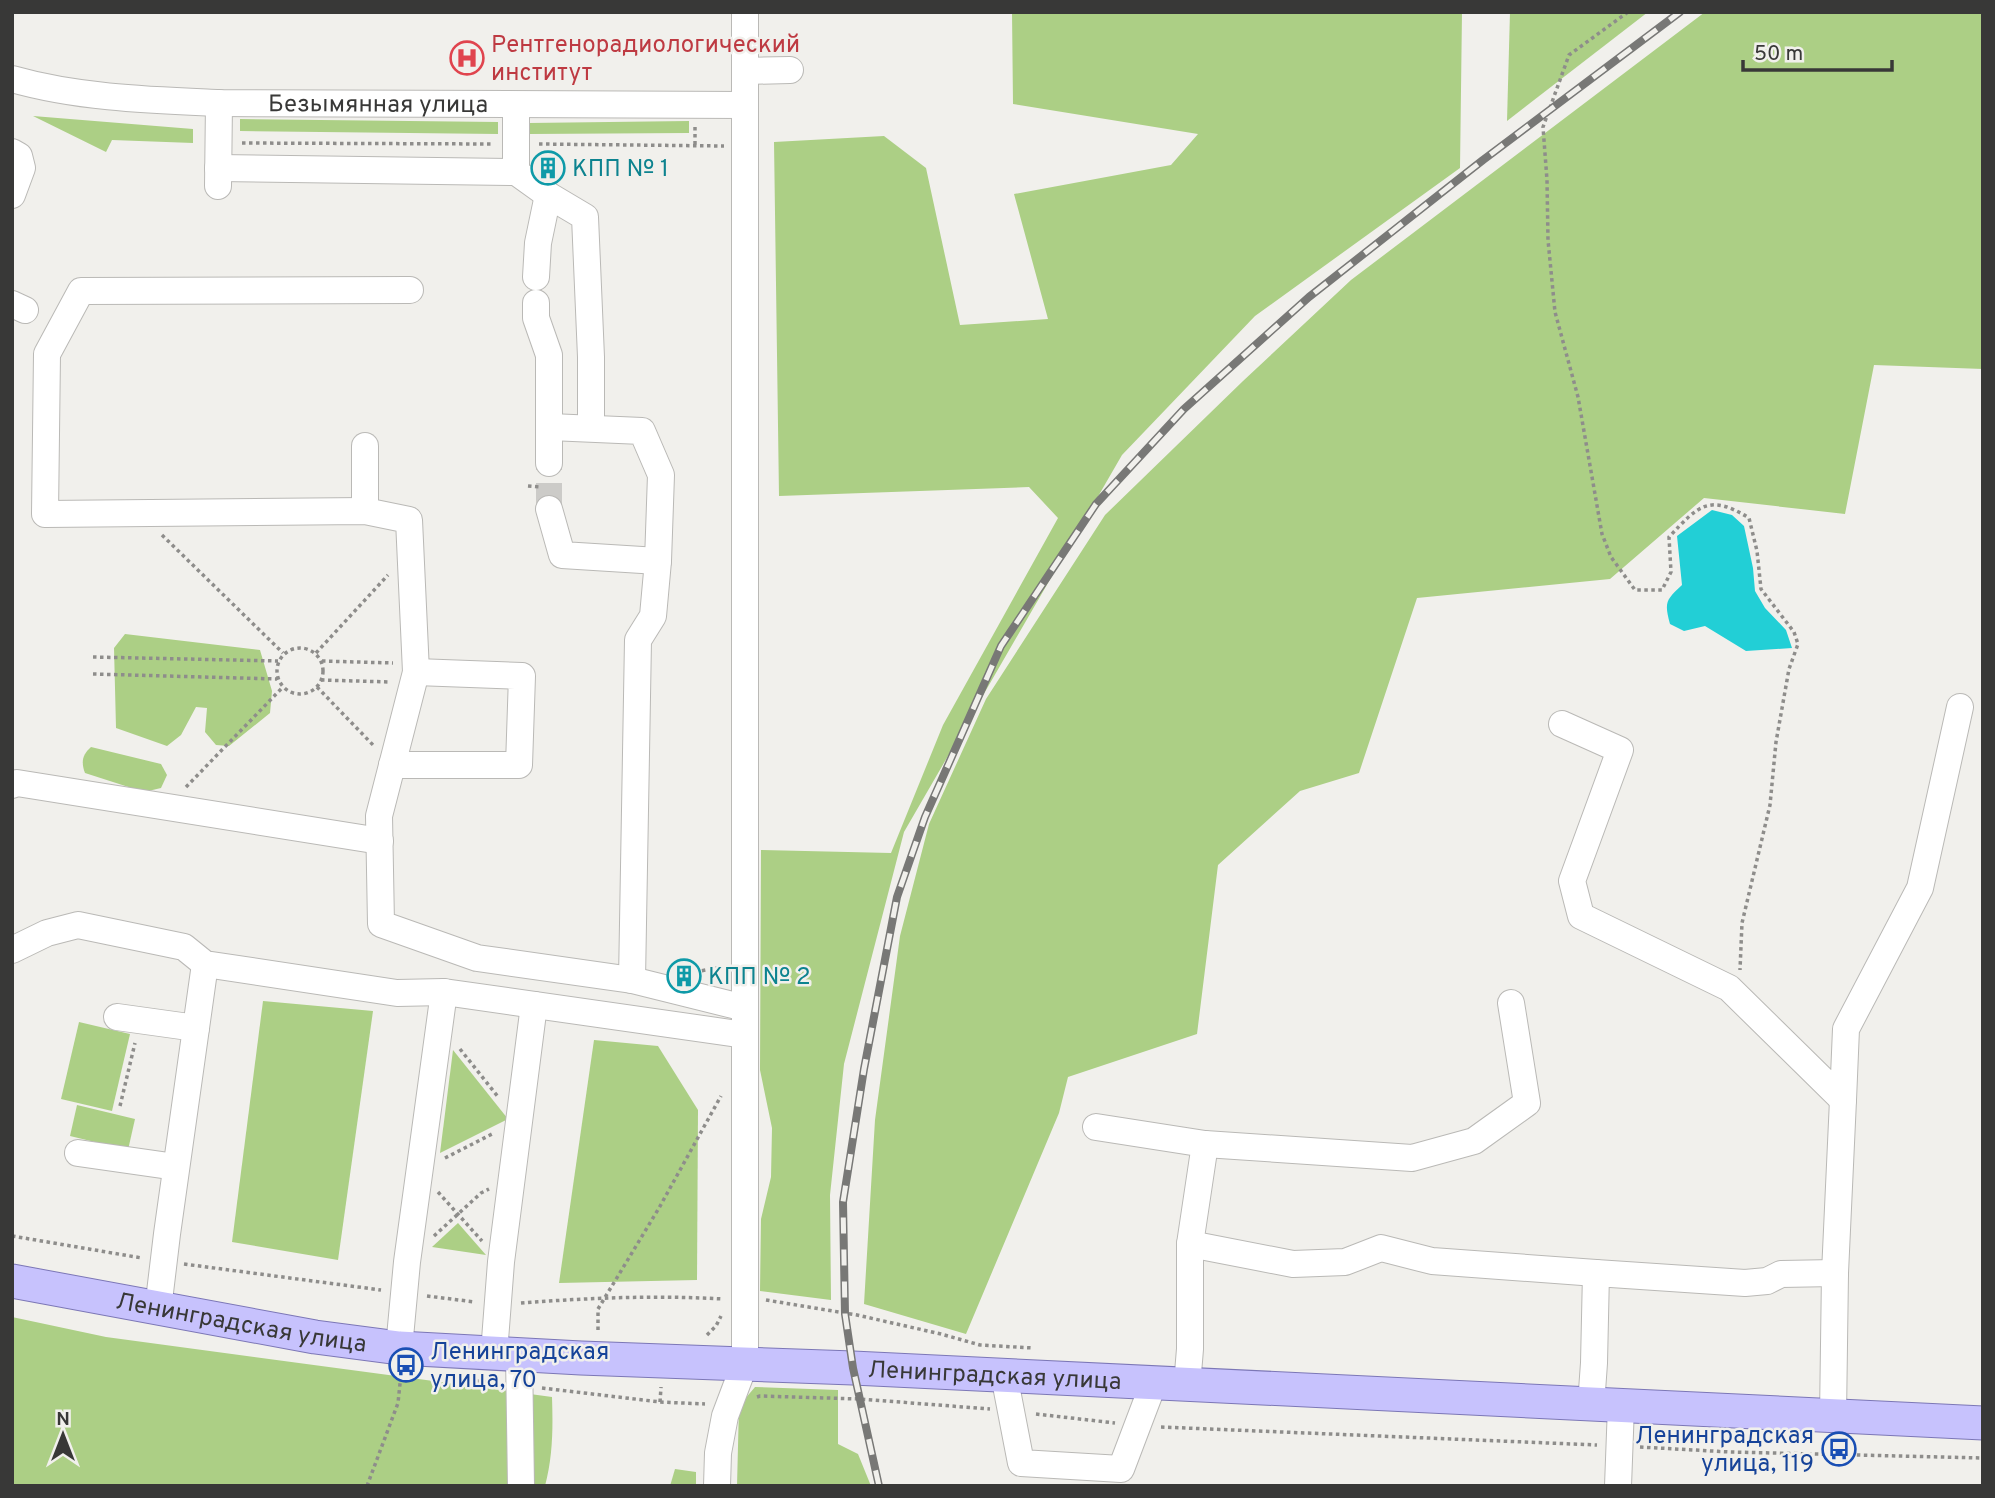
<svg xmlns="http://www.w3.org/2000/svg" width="1995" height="1498" font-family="Overpass,sans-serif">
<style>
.green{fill:#accf85}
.water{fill:#22cfd6}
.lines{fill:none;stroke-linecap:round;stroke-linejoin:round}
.minor-tunnel{stroke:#cccbc8;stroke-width:26;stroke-dasharray:26 13;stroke-linecap:butt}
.minor-casing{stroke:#bab9b6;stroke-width:28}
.major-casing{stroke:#7c77b6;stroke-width:35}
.path{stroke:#8e8d8b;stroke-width:3.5;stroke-dasharray:3.5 3.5;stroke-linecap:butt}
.minor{stroke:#fff;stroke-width:26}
.major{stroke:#c7c2fd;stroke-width:33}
.rail-casing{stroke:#787876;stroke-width:8}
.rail{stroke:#f1f0ec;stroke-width:5;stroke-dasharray:16;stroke-linecap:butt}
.labels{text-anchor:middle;stroke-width:5;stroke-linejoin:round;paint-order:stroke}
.health-label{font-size:24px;fill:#be3a42;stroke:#f1f0ec;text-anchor:start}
.street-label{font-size:24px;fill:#383837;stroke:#f1f0ec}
.culture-label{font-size:24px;fill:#0d838f;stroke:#f1f0ec;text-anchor:start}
.transit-label{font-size:24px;fill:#164399;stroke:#f1f0ec;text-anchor:start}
</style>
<rect width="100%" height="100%" fill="#f1f0ec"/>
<!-- green -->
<g class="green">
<path d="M1012 12H1462L1460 168 1255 316 1122 455 904 832 844 1064 830 1195 831 1300 760 1291 761 1219 771 1177 772 1128 760 1070 761 850 891 853 943 725 1058 518 1029 487 779 496 774 142 884 136 926 168 960 325 1048 319 1014 194 1171 165 1198 134 1013 104Z"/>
<path d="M1510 12H1648L1507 121Z"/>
<path d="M1705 12H1983V369L1874 365 1845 514 1704 498 1610 579 1417 598 1359 773 1300 791 1218 865 1197 1034 1068 1077 1059 1113 966 1334 864 1304 875 1120 900 936 929 824 986 699 1105 515 1243 381 1351 280Z"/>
<path d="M33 116 193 129V143L112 140 106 152Z"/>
<path d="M240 119 498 122V134L240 131Z"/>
<path d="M689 121V133L530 134 529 123Z"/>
<path d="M125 634 260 650 272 691 270 713 229 746 216 745 205 732 207 708 196 707 181 735 167 746 116 728 114 648Z"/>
<path d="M91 747 161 764 167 775 161 788 144 792 85 773C81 762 82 755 91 747Z"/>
<path d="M263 1001 373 1011 338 1260 232 1242Z"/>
<path d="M79 1022 130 1034 112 1111 61 1099Z"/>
<path d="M594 1040 658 1046 698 1110 697 1280 559 1283Z"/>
<path d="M453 1050 508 1119 440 1153Z"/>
<path d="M77 1105 135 1119 128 1150 70 1136Z"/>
<path d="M458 1223 486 1255 432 1247Z"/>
<path d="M12 1317 106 1337 552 1397C553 1427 553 1456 545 1486H12Z"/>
<path d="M755 1387 838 1390V1444L858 1454 871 1486H737L739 1406Z"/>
<path d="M675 1469 696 1472V1486H670Z"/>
</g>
<!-- water -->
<path class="water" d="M1712 510 1732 515 1744 526 1753 568 1755 591 1765 608 1786 630 1792 648 1746 651 1705 626 1684 631 1670 624C1664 602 1666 600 1682 585L1677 536Z"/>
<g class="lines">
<!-- minor-tunnel -->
<path class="minor-tunnel" d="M549 509V463"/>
<defs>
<g id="minor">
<path d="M745 71 790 70"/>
<path id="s1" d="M12 79C79 98 150 100 219 103L745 105"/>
<path d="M516 105V172L548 195 585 217 591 357V427"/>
<path d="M12 152 19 156 22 168 12 195"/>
<path d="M218 168 516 172"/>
<path d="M218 186 219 103"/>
<path d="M536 277 538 243 548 195"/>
<path d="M410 290 81 291 47 354 45 514 365 511 409 520 416 672 379 816 381 924 477 958 632 980 745 1008"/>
<path d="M536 303V318L549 355V463"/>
<path d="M12 304 25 310"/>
<path d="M550 427 642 431 661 475 658 561 653 616 638 640 632 980"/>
<path d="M549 509 562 555 658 561"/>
<path d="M365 511V446"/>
<path d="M1562 724 1620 750 1572 881 1581 916 1729 988 1843 1100 1846 1029 1920 888 1960 707"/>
<path d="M392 765H519L522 676 416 672"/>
<path d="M12 785 17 783 380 841"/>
<path d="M12 950 47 933 78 925 184 947 205 964 397 993 444 992 745 1035"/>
<path d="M117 1017 196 1028"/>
<path d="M1096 1127 1205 1144 1412 1158 1474 1141 1527 1103 1511 1003"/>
<path d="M78 1153 176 1167"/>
<path d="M1190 1244 1293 1264 1345 1262 1381 1248 1432 1261 1596 1273"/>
<path d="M158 1309 167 1234 205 964"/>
<path d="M399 1348 407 1262 444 992"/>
<path d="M494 1353 501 1262 534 1005"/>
<path d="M519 1355 521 1486"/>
<path d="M1004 1375 1021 1463 1121 1469 1154 1382"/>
<path d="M1187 1385 1190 1349V1244L1205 1144"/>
<path d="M1591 1405 1594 1363 1596 1273 1745 1283 1767 1281 1781 1274 1835 1273"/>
<path d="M1833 1416 1835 1273 1843 1100"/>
<path d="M717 1486 718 1453 725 1416 745 1363V12"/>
<path d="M1618 1486 1621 1406"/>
</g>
<g id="major">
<path id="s2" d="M12 1281 315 1337 399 1348 581 1358 853 1368 1983 1423"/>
</g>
</defs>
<!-- minor casing -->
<use href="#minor" class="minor-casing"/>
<!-- major casing -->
<use href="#major" class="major-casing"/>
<!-- path -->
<g class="path">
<path d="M1628 12 1569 55 1543 127 1547 180 1548 240 1555 312 1578 397 1602 534 1611 557 1635 590H1662L1671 572 1669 537C1698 506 1709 493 1749 518L1757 551 1761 589 1794 632 1798 644 1789 669 1776 742 1770 805 1742 923 1740 970"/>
<path d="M695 127V146"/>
<path d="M242 143 493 144"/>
<path d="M539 144 724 146"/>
<path d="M528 486 540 487"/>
<path d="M162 535 283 653"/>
<circle cx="300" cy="671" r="23"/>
<path d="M316 653 388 575"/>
<path d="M93 657 278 661"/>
<path d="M322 661 393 663"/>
<path d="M93 674 277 679"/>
<path d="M321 680 390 682"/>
<path d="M317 687 374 746"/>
<path d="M186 787 283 687"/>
<path d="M695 972 722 967"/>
<path d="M460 1049 499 1098"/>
<path d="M120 1106 135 1043"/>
<path d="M445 1158 494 1133"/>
<path d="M438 1192 482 1241"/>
<path d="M12 1236 142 1258"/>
<path d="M434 1236 481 1193 489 1189"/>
<path d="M184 1264 381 1290"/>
<path d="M427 1296 475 1302"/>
<path d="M766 1300 857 1315 941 1334 980 1345 1033 1348"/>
<path d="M521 1303C588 1298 655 1295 723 1299"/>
<path d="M598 1330V1309L659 1208 721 1096"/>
<path d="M707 1335 716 1326 721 1316"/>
<path d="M476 1381 496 1383"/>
<path d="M542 1388 660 1402 705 1404"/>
<path d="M757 1397 760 1396 860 1399 990 1409"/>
<path d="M660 1402 661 1387"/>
<path d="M1036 1414 1115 1423"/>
<path d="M1161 1427 1597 1445"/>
<path d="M1640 1447 1730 1452 1983 1458"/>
<path d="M367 1486 398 1403 401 1374"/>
</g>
<!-- minor -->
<use href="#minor" class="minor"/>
<!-- major -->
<use href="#major" class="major"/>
<defs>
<path id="rail" d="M879 1486 853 1368 845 1314 843 1202 864 1069 897 897 925 817 1001 646 1096 504 1184 409 1309 297 1483 160 1680 12"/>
</defs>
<!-- rail casing -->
<use href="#rail" class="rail-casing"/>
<!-- rail -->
<use href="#rail" class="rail"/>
</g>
<!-- icons -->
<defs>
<symbol id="hospital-ring" viewBox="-11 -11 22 22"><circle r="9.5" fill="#f1f0ec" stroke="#e0444e" stroke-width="1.5"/><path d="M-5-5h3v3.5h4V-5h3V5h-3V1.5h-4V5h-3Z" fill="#e0444e"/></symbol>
<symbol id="building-ring" viewBox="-11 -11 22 22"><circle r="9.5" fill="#f1f0ec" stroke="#0f9aa8" stroke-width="1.5"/><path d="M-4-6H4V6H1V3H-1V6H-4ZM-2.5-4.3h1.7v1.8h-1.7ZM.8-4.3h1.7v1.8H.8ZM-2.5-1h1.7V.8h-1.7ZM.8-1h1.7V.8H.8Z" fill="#0f9aa8"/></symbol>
<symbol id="bus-ring" viewBox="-11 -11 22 22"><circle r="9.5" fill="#f1f0ec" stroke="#1a4fb4" stroke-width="1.5"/><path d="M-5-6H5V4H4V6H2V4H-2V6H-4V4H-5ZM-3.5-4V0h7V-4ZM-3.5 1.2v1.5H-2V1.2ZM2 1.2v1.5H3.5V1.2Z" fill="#1a4fb4"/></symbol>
</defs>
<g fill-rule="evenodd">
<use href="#hospital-ring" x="448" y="39" width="38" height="38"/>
<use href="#building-ring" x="529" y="149" width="38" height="38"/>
<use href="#building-ring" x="665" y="957" width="38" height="38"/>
<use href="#bus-ring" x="387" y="1346" width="38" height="38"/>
<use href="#bus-ring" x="1820" y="1430" width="38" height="38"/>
</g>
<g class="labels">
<!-- health labels -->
<g class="health-label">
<text x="491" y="52">Рентгенорадиологический<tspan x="491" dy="28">институт</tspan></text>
</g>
<!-- street labels -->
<g class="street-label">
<text dy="8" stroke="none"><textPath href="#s1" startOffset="368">Безымянная улица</textPath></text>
<text dy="8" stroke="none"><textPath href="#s2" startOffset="233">Ленинградская улица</textPath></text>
<text dy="8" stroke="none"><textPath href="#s2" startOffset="989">Ленинградская улица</textPath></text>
</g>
<!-- culture labels -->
<g class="culture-label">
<text x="572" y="176">КПП № 1</text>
<text x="708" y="984">КПП № 2</text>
</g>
<!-- transit labels -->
<g class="transit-label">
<text x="430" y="1359">Ленинградская<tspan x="430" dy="28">улица, 70</tspan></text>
<text x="1814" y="1443" text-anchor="end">Ленинградская<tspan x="1814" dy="28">улица, 119</tspan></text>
</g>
</g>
<!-- border -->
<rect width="1995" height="1498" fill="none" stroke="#383837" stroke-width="28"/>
<!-- north arrow -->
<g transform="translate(63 1435)" stroke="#f1f0ec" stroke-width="5" paint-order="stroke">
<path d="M0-5L12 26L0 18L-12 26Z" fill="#383837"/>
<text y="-10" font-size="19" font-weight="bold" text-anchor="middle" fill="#383837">N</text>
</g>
<!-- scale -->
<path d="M1743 60v10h149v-10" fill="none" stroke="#383837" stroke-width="3.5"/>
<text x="1754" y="60" font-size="21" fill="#383837" stroke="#f1f0ec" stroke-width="5" paint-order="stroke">50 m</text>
</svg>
